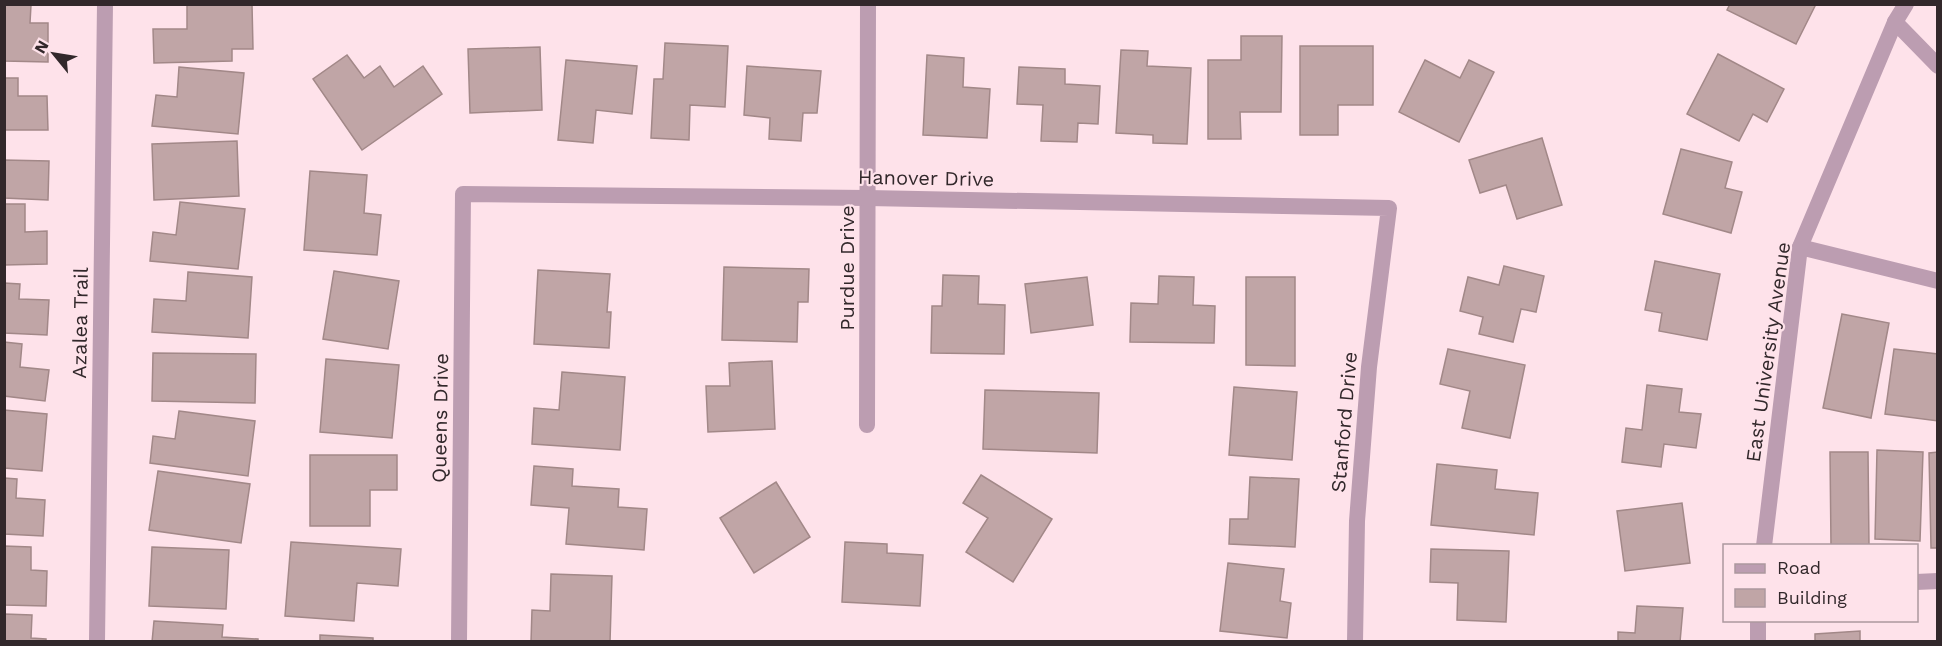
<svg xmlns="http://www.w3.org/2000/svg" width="1942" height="646" font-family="'Work Sans',sans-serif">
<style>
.building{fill:#c0a5a6;stroke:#a28888;stroke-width:1.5}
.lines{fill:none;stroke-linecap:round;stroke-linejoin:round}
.minor{stroke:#bc9db1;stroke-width:16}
.tertiary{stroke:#bc9db1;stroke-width:16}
.labels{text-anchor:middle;stroke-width:4.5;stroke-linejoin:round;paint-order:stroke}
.street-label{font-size:20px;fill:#32282b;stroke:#fee2ea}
</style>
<rect width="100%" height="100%" fill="#fee2ea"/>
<!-- building -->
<g class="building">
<path d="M252 4 253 49H232V61L154 63 153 29H187V5Z"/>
<path d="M1730 4H1816L1796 44 1727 10Z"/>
<path d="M4 5H31L30 23H48V62L4 61Z"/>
<path d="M1241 36H1282L1281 112H1240L1241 139H1208V60H1241Z"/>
<path d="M665 43 728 46 725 107 690 105 689 140 651 138 654 79H663Z"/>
<path d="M1300 46H1373V105H1338V135H1300Z"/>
<path d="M540 47 542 110 470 113 468 49Z"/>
<path d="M1121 50 1148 51 1147 66 1191 68 1187 144 1153 143V135L1116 133Z"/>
<path d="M1718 54 1784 89 1767 122 1753 114 1739 141 1687 114Z"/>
<path d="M347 55 364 78 380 66 394 87 423 66 442 94 362 150 313 79Z"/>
<path d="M927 55 964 58 963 87 990 89 987 138 923 135Z"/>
<path d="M566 60 637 66 632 114 596 110 593 143 558 140Z"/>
<path d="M1425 60 1460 78 1469 60 1494 72 1459 142 1399 112Z"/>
<path d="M747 66 821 71 817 113H803L801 141 769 139 770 118 744 115Z"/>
<path d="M179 67 244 73 238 134 152 126 156 95 177 97Z"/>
<path d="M1019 67 1065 69V84L1100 86 1098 124 1078 123 1077 142 1041 141 1043 105 1017 104Z"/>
<path d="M4 78H18V96H47L48 130H4Z"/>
<path d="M1542 138 1562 205 1517 219 1506 185 1480 193 1469 160Z"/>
<path d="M237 141 239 196 154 200 152 144Z"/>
<path d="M1681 149 1732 162 1725 188 1742 192 1731 233 1663 214Z"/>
<path d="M4 160 49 161 48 200 4 198Z"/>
<path d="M310 171 367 175 364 213 381 215 377 255 304 250Z"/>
<path d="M180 202 245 209 238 269 150 261 153 232 176 235Z"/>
<path d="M4 204H25V232L47 231V264L4 265Z"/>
<path d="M1655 261 1720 274 1707 340 1659 331 1662 313 1645 310Z"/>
<path d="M1504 266 1544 276 1536 312 1521 309 1513 342 1479 334 1483 317 1460 311 1468 277 1499 285Z"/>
<path d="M724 267 809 269 808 302H798L797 342 722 340Z"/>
<path d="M538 270 610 274 607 312H611L609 348 534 344Z"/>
<path d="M334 271 399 281 388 349 323 339Z"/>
<path d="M188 272 252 277 248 338 152 332 154 299 186 301Z"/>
<path d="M943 275 979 276 978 304 1005 305 1004 354 931 353 932 306H942Z"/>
<path d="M1159 276 1194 277 1193 305 1215 306 1214 343 1130 342 1131 303 1158 304Z"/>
<path d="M1087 277 1093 325 1031 333 1025 284Z"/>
<path d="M1246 277H1295V366L1246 365Z"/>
<path d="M4 283 20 284 19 299 49 300 47 335 4 333Z"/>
<path d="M1842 314 1889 323 1871 418 1823 408Z"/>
<path d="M4 342 22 344 20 367 49 370 45 401 4 396Z"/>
<path d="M1448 349 1525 365 1510 438 1462 428 1470 391 1440 384Z"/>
<path d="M1894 349 1938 354V421L1885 414Z"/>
<path d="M153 353 256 354 255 403 152 401Z"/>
<path d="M326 359 399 365 392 438 320 432Z"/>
<path d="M772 361 775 429 708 432 706 386H730L729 363Z"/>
<path d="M562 372 625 377 620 450 532 444 534 408 559 410Z"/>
<path d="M1647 385 1682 389 1679 412 1701 414 1696 448 1664 444 1661 467 1622 462 1626 428 1642 430Z"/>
<path d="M1234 387 1297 392 1292 460 1229 455Z"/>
<path d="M985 390 1099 393 1097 453 983 449Z"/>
<path d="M4 410 47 414 42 471 4 468Z"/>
<path d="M179 411 255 421 248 476 150 463 153 436 175 439Z"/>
<path d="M1877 450 1923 452 1920 541 1875 539Z"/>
<path d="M1830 452H1868L1869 546H1831Z"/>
<path d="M1938 452V548H1931L1929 453Z"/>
<path d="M310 455H397V490H370V526H310Z"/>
<path d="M1437 464 1497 470 1495 489 1538 493 1534 535 1431 525Z"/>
<path d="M534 466 573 469 572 486 619 489 618 507 647 509 644 550 566 544 569 508 531 505Z"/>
<path d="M158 471 250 484 241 543 149 530Z"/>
<path d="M981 475 1052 519 1013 582 966 552 988 518 963 503Z"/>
<path d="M1250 477 1299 479 1295 547 1229 544 1230 519H1248Z"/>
<path d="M4 478 17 479 16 498 45 500 43 536 4 534Z"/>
<path d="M776 482 810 537 754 573 720 518Z"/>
<path d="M1682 503 1690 563 1625 571 1617 511Z"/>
<path d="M291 542 401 549 398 586 357 583 354 621 285 616Z"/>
<path d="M845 542 887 544V553L923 555 920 606 842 602Z"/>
<path d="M4 546 31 547V570L47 571 46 606 4 605Z"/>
<path d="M152 547 229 550 226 609 149 606Z"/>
<path d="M1431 549 1509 551 1506 622 1457 620 1458 583 1430 582Z"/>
<path d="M1228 563 1284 569 1280 601 1291 603 1287 638 1220 631Z"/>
<path d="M551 574 612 576 610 642H531L532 610 550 611Z"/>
<path d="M1637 606 1683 608 1680 642H1618V632L1635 633Z"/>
<path d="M4 614 32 615 31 638 46 639V642H4Z"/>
<path d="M154 621 223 625 222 637 258 639V642H152Z"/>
<path d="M1860 631V642H1815V634Z"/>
<path d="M320 635 373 638V642H320Z"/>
</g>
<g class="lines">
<!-- minor -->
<g class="minor">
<path d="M1895 22 1938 66"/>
<path d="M1800 247 1938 281"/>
<path d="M867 425 868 4"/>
<path d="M1916 582 1938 581"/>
<path d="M97 642 105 4"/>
<path d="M459 642 463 194 868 198 1389 208 1369 367 1357 521 1355 642"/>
</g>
<!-- tertiary -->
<g class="tertiary">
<path d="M1764 546 1800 247 1895 22 1906 4"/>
<path d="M1758 642V620"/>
</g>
</g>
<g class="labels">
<!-- street labels -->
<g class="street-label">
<text transform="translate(926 178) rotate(1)" y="7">Hanover Drive</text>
<text transform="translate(847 268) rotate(-90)" y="7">Purdue Drive</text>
<text transform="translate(80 323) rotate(-89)" y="7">Azalea Trail</text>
<text transform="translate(1768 352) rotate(-82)" y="7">East University Avenue</text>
<text transform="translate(440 418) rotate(-89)" y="7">Queens Drive</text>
<text transform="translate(1344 422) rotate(-85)" y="7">Stanford Drive</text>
</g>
</g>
<!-- border -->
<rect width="1942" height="646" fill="none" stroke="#32282b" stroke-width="12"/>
<!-- legend -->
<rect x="1723" y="544" width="195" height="78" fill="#fee2ea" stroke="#ac989e" stroke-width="1.5"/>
<rect x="1735" y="564" width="30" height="9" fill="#bc9db1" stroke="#ac989e" stroke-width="1.5"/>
<text x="1777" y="574" font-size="18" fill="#32282b">Road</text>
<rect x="1735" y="589" width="30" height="18" fill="#c0a5a6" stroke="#ac989e" stroke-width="1.5"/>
<text x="1777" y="604" font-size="18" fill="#32282b">Building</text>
<!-- north arrow -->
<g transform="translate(54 54) rotate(300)" stroke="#fee2ea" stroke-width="4.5" paint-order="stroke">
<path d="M0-4.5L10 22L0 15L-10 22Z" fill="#32282b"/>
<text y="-9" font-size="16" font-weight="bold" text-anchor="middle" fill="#32282b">N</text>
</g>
</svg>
